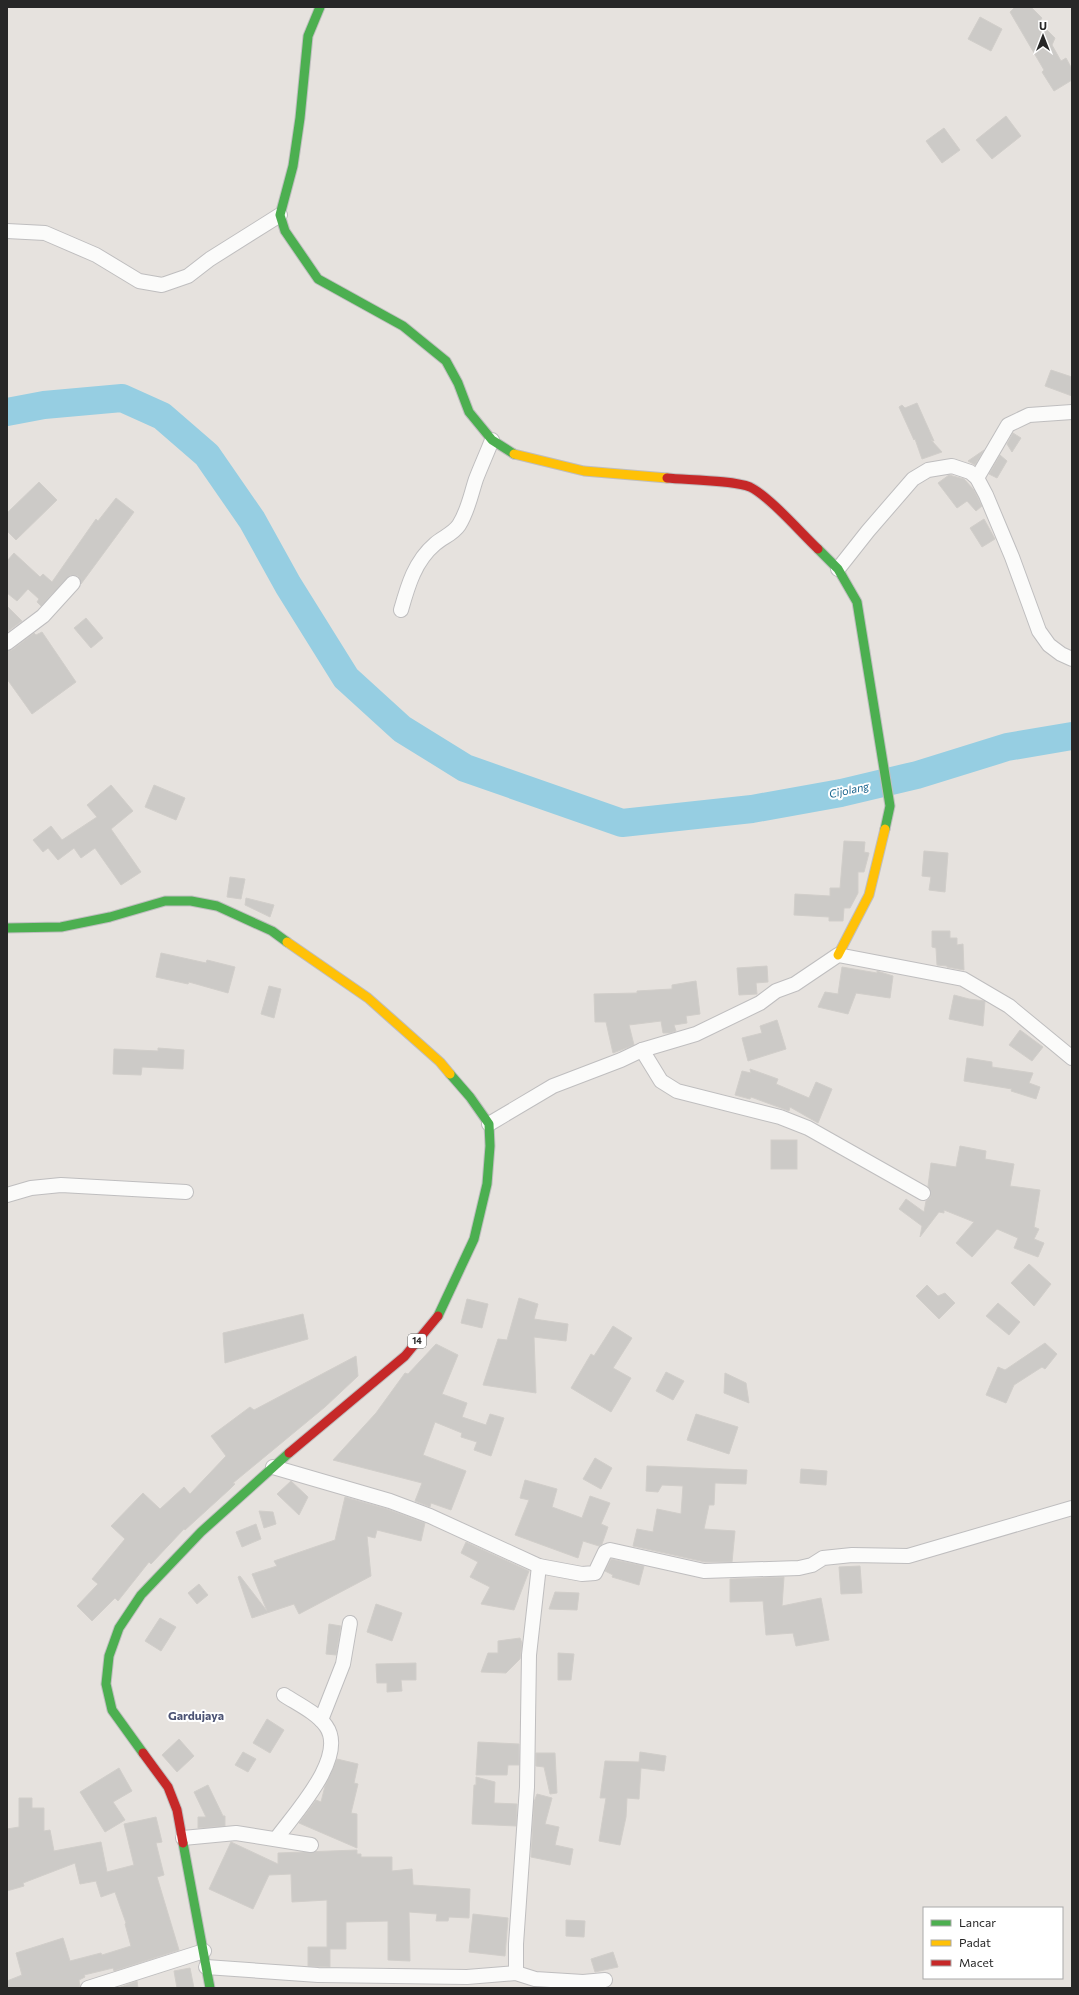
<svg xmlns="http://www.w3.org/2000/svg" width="1079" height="1995" font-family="Commissioner,sans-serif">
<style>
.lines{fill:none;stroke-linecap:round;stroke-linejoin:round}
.river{stroke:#96cee2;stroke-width:28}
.building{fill:#cccac7;stroke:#d1ceca}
.street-casing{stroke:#bfbebf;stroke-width:16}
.fast-casing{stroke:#bfbebf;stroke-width:11}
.slow-casing{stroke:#bfbebf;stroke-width:11}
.jam-casing{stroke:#bfbebf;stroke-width:11}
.street{stroke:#fbfbfa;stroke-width:14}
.fast{stroke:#4caf50;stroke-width:9}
.slow{stroke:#ffc107;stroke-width:9}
.jam{stroke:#c62828;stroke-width:9}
.labels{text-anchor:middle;stroke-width:4;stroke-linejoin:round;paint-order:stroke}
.shield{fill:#fff;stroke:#686868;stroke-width:1}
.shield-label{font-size:9px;font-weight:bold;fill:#272727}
.water-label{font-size:11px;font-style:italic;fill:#17638c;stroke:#fff}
.quarter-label{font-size:12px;font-weight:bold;fill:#4c5374;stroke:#fff}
</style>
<rect width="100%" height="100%" fill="#e6e2de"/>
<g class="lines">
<!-- river -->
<path class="river" d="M7 412 44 405 122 398 162 416 207 455 252 520 288 585 346 678 402 729 465 768 622 823 752 809 841 793 917 775 1007 747 1072 736"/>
</g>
<!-- building -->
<g class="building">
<path d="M1015 7H1031L1042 18 1039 22 1055 38 1052 45 1061 61 1066 58 1072 69V80L1054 91 1042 72 1044 70 1010 12Z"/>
<path d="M980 17 1002 29 991 51 968 39Z"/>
<path d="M1006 116 1021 136 992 159 976 140Z"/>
<path d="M944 128 960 150 942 163 926 141Z"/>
<path d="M1051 370 1072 377V396L1045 386Z"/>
<path d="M917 403 934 441 931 440 942 452 922 459 915 439 914 440 899 407 902 405 905 408Z"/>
<path d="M1013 433 1021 438 1012 452 1007 444Z"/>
<path d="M984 450 975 465 968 461Z"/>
<path d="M1000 455 1007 461 997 478 989 474Z"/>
<path d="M949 475 964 479 974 490 982 506 976 511 967 501 957 508 938 483Z"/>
<path d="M39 482 57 500 16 540 7 531V513Z"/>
<path d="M116 498 134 512 81 584 78 576 70 575 41 606 37 602 39 599 28 589 17 601 7 593V561L14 553 40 577 43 574 52 582 96 519 98 521Z"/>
<path d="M984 519 995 539 982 547 970 528Z"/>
<path d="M7 606 22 621 7 632Z"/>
<path d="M86 618 103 638 91 648 74 628Z"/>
<path d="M42 632 76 682 32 714 7 679V651L12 650 34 633 36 635Z"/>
<path d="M111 785 133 811 111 829 141 872 121 885 95 848 81 858 74 848 58 860 48 848 43 852 33 840 51 826 62 840 97 817 87 805Z"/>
<path d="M154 785 185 798 176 820 145 807Z"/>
<path d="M844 841 865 842 864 852 869 853 864 872H858V893L850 908H844L843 921H829V917L794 915 795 894 830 896V888H840Z"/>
<path d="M924 851 948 853 945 892 929 890 931 877 922 876Z"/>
<path d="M230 877 245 879 241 899 227 897Z"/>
<path d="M246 898 274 905 270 917 245 905Z"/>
<path d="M932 931H950V938H957V945L963 944 964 970 947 967V966L937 965 936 948 932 947Z"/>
<path d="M161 953 206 963 207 960 235 967 228 993 189 982 188 984 156 977Z"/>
<path d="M767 966 768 982 756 983 757 994 739 995 737 968Z"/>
<path d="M842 967 877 973V971L893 976 890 998 856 993 848 1014 818 1007 825 992 838 994Z"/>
<path d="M696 981 700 1014 686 1016 687 1023 674 1025 676 1031 670 1033H663L661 1021 629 1025 634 1045 613 1053 606 1022H595L594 994 637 993V991L672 989V985Z"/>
<path d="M269 986 281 989 274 1018 261 1014Z"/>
<path d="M954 995 969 999 985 1001 983 1026 949 1019Z"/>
<path d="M777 1020 786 1049 748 1061 742 1038 762 1033 760 1026Z"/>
<path d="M1020 1030 1043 1047 1032 1061 1009 1045Z"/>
<path d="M158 1048 184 1050 183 1069 142 1067 141 1075 113 1074 114 1049 158 1051Z"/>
<path d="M967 1058 992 1062V1067L1033 1073 1029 1083 1040 1087 1036 1099 1011 1091 1012 1089 964 1081Z"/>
<path d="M750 1069 778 1079 776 1084 809 1098 816 1082 832 1089 818 1123 790 1107 789 1111 751 1097 750 1099 735 1095 742 1071 751 1073Z"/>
<rect x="771" y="1140" width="26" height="29"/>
<path d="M960 1146 986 1151 985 1159 1014 1164 1010 1186 1040 1190 1034 1227 1039 1229 1034 1239 1044 1243 1038 1257 1014 1248 1018 1238 997 1229 972 1257 956 1243 974 1222 944 1210V1213L939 1212 920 1237 922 1226 899 1209 906 1199 924 1212 926 1201 930 1198 931 1193 928 1186 931 1163 956 1167Z"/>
<path d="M1029 1264 1051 1284 1034 1306 1011 1283Z"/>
<path d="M927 1285 938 1296 945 1293 955 1303 939 1319 916 1296Z"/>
<path d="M519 1298 538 1304 534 1319 568 1324 566 1341 534 1337 536 1393 483 1385 498 1339 507 1340Z"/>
<path d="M467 1299 488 1304 482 1328 461 1323Z"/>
<path d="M998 1303 1020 1322 1009 1335 986 1316Z"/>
<path d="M303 1314 308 1339 225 1363 223 1333Z"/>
<path d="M613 1326 632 1338 613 1368 631 1378 611 1412 571 1388 591 1354 594 1356Z"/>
<path d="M1045 1343 1057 1354 1045 1369 1042 1367 1014 1385 1006 1403 986 1395 998 1367 1005 1370Z"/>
<path d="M436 1344 458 1355 442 1394 467 1403 462 1417 486 1425 490 1414 504 1418 491 1456 474 1450 477 1442 461 1437 462 1433 435 1422 423 1455 466 1471 451 1510 431 1503 430 1507 415 1501 422 1483 333 1460 376 1413 405 1373 408 1374Z"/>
<path d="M356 1356 358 1376 325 1407 233 1483 235 1484 230 1489 185 1530 184 1529 151 1564 149 1562 118 1601 115 1598 92 1621 77 1606 98 1584 92 1579 125 1539 111 1526 143 1493 160 1509 184 1487 190 1494 226 1456 211 1436 250 1407 254 1410Z"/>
<path d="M666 1372 684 1381 673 1400 656 1391Z"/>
<path d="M725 1373 746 1383 749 1403 724 1393Z"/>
<path d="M696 1414 738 1427 729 1454 687 1440Z"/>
<path d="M595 1458 612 1468 601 1489 583 1479Z"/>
<path d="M647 1466 747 1470 746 1484 715 1483 714 1505H709L704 1529 735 1531 732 1562H705L633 1546 637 1529 653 1532 657 1509 681 1514 683 1486 662 1485 658 1492 646 1491Z"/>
<path d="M801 1469 827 1471 826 1485 800 1483Z"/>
<path d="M525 1480 557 1489 552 1507 582 1518 590 1496 610 1503 601 1524 608 1527 602 1544 599 1546 583 1541 578 1558 515 1535 529 1500 520 1498Z"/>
<path d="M291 1481 308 1497 299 1515 277 1494Z"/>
<path d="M345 1497 387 1509 425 1523 421 1541 377 1530 375 1538 367 1536 371 1576 299 1614 294 1604 252 1618 238 1577 240 1576 267 1611 252 1574 277 1566 274 1561 335 1540Z"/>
<path d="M259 1511 273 1512 276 1524 264 1528Z"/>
<path d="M256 1524 261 1539 242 1547 236 1532Z"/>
<path d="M466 1542 529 1571 514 1610 481 1604 490 1587 470 1577 478 1562 461 1553Z"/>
<path d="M611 1559 644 1566 639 1585 612 1577 613 1575 605 1571Z"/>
<path d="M860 1566 862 1593 841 1594 839 1567Z"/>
<path d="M784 1577 782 1606 821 1598 829 1640 796 1646 793 1633 766 1635 763 1601 730 1602V1579Z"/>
<path d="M199 1584 208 1595 197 1604 188 1593Z"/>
<path d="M555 1592 579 1593 577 1610 549 1609Z"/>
<path d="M376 1604 402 1613 392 1641 367 1632Z"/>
<path d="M160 1618 176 1627 161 1651 145 1641Z"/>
<path d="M329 1624 341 1626 336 1655 326 1654Z"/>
<path d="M520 1638 522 1643 520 1659 506 1673 481 1672 488 1653H498V1641Z"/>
<path d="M558 1653 574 1654 571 1680H558Z"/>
<path d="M416 1663V1680H401L402 1691 387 1692V1683H377L376 1664Z"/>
<path d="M267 1719 284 1730 270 1753 253 1743Z"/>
<path d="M179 1739 194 1756 177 1772 162 1755Z"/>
<path d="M478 1742 519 1744V1765H508L507 1775H476Z"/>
<path d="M243 1752 256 1759 248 1772 235 1765Z"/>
<path d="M640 1752 666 1756 664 1771 641 1768 639 1799 627 1798 626 1817 620 1845 599 1841 606 1798H600L605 1761 639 1762Z"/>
<path d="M536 1753H555L557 1793 550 1794 544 1767 536 1766Z"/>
<path d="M337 1759 358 1764 354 1783 358 1784 351 1813 357 1814V1848L299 1823 316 1800 321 1802 325 1786Z"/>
<path d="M119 1768 132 1791 113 1802 125 1820 105 1832 80 1792Z"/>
<path d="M476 1777 495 1782 494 1803 517 1804 516 1826 472 1824 474 1785H476Z"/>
<path d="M208 1785 223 1816H225V1826L198 1828V1817H206L194 1792Z"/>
<path d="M537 1794 552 1798 545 1824 559 1827 555 1845 573 1849 570 1865 531 1857 534 1802Z"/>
<path d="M19 1798H32V1808H44V1831L50 1830 54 1851 101 1842 107 1872 134 1865 124 1824 156 1817 162 1842 156 1843 164 1875 157 1877 179 1950 114 1971 113 1968 84 1975 85 1977 79 1980 80 1988H7V1981L22 1975 16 1953 63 1938 70 1961 101 1953 102 1955 131 1946 125 1924 126 1923 115 1892 101 1897 96 1881 80 1884 75 1863 23 1883 24 1886 7 1891V1829L19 1827Z"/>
<path d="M231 1842 278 1864V1853L357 1850V1854H361V1857H392V1871L412 1869 413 1885 470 1889 469 1918 449 1917 448 1921H436L437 1914 409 1912 410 1961 388 1960V1921L346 1922V1949H330V1967L308 1966V1947H327V1900L292 1902 291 1874 269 1875 253 1909 209 1889Z"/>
<path d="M473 1914 508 1918 505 1956 469 1952Z"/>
<path d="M566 1920 585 1921 584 1937 566 1936Z"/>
<path d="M613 1952 618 1967 595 1972 591 1959Z"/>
<path d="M190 1968 194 1988H177L174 1971Z"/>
<path d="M137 1981 138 1988H118Z"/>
</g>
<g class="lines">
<defs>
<g id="street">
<path d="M7 231 45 233 96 255 139 281 162 285 188 276 210 259 280 215"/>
<path d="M977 478 1008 425 1029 415 1072 412"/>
<path d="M838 569 868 531 913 479 928 470 952 466 970 472 977 478 986 495 1012 557 1039 631 1049 645 1061 654 1072 659"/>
<path d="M401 610C408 585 415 561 435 544 443 537 453 534 459 525 468 511 471 494 476 479 481 466 487 453 492 440"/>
<path d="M7 643 43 616 73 583"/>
<path d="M642 1050 661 1081 677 1091 780 1117 808 1128 923 1193"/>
<path d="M489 1124 553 1086 621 1060 642 1050 696 1034 760 1003 776 991 795 984 838 955 963 979 1009 1006 1072 1058"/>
<path d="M7 1195 31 1188 61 1185 186 1192"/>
<path d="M273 1467 390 1501 430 1516 539 1566 582 1574 595 1573 605 1552 610 1550 704 1571 799 1568 812 1565 823 1558 852 1555 908 1556 1072 1508"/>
<path d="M321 1720 343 1664 350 1623"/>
<path d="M183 1838 236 1833 311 1845"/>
<path d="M276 1839C294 1814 348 1757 326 1726 317 1713 298 1704 284 1695"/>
<path d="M206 1967 318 1975 467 1977 516 1973 535 1979 583 1982 605 1980"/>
<path d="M516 1973V1944L527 1787 529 1655 539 1566"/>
<path d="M88 1988 204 1951"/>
</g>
<g id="fast">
<path d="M320 7 308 36 300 118 293 166 280 215 285 231 318 279 403 326 446 361 458 383 469 412 492 440 514 454"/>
<path d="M818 549 838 569 857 602 890 806 885 829"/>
<path d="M7 928 61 927 110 917 165 901H191L217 906 272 931 287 942"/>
<path d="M438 1316 474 1239 487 1184 490 1146 489 1124 470 1097 450 1074"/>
<path d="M143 1753 112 1710 106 1684 109 1656 119 1628 141 1595 201 1532 289 1453"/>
<path d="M183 1843 210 1988"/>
</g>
<g id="slow">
<path d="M514 454 584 471 667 478"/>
<path d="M287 942 368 998 440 1062 450 1074"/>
<path d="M838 955 869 895 885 829"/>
</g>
<g id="jam">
<path d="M667 478C687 480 733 480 750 487 769 496 802 534 818 549"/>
<path d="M289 1453 405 1356 438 1316"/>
<path d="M143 1753 168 1787 177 1810 183 1843"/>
</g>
</defs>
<!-- street casing -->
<use href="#street" class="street-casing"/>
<!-- fast casing -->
<use href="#fast" class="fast-casing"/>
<!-- slow casing -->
<use href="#slow" class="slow-casing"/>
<!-- jam casing -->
<use href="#jam" class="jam-casing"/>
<!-- street -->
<use href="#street" class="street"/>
<!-- fast -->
<use href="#fast" class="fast"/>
<!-- slow -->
<use href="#slow" class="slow"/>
<!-- jam -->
<use href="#jam" class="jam"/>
</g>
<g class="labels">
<!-- shield labels -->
<rect class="shield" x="408" y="1334" width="18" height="14" rx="3"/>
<g class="shield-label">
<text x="417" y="1344">14</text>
</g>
<!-- water labels -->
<g class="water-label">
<text transform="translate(849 790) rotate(-12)" y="4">Cijolang</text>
</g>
<!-- quarter labels -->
<g class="quarter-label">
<text x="196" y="1720">Gardujaya</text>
</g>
</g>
<!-- border -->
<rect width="1079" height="1995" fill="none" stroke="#272727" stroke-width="16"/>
<!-- legend -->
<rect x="923" y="1907" width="140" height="72" fill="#ffffff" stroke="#a9a9a9"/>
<rect x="931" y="1920" width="20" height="6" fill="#4caf50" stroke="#a9a9a9"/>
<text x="959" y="1927" font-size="12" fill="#272727">Lancar</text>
<rect x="931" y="1940" width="20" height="6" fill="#ffc107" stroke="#a9a9a9"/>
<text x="959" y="1947" font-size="12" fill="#272727">Padat</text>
<rect x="931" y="1960" width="20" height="6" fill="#c62828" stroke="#a9a9a9"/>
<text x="959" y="1967" font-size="12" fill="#272727">Macet</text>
<!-- north arrow -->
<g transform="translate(1043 36)" stroke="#ffffff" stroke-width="3" paint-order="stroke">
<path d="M0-3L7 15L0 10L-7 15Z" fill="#272727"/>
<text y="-6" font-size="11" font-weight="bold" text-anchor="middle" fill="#272727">U</text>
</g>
</svg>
